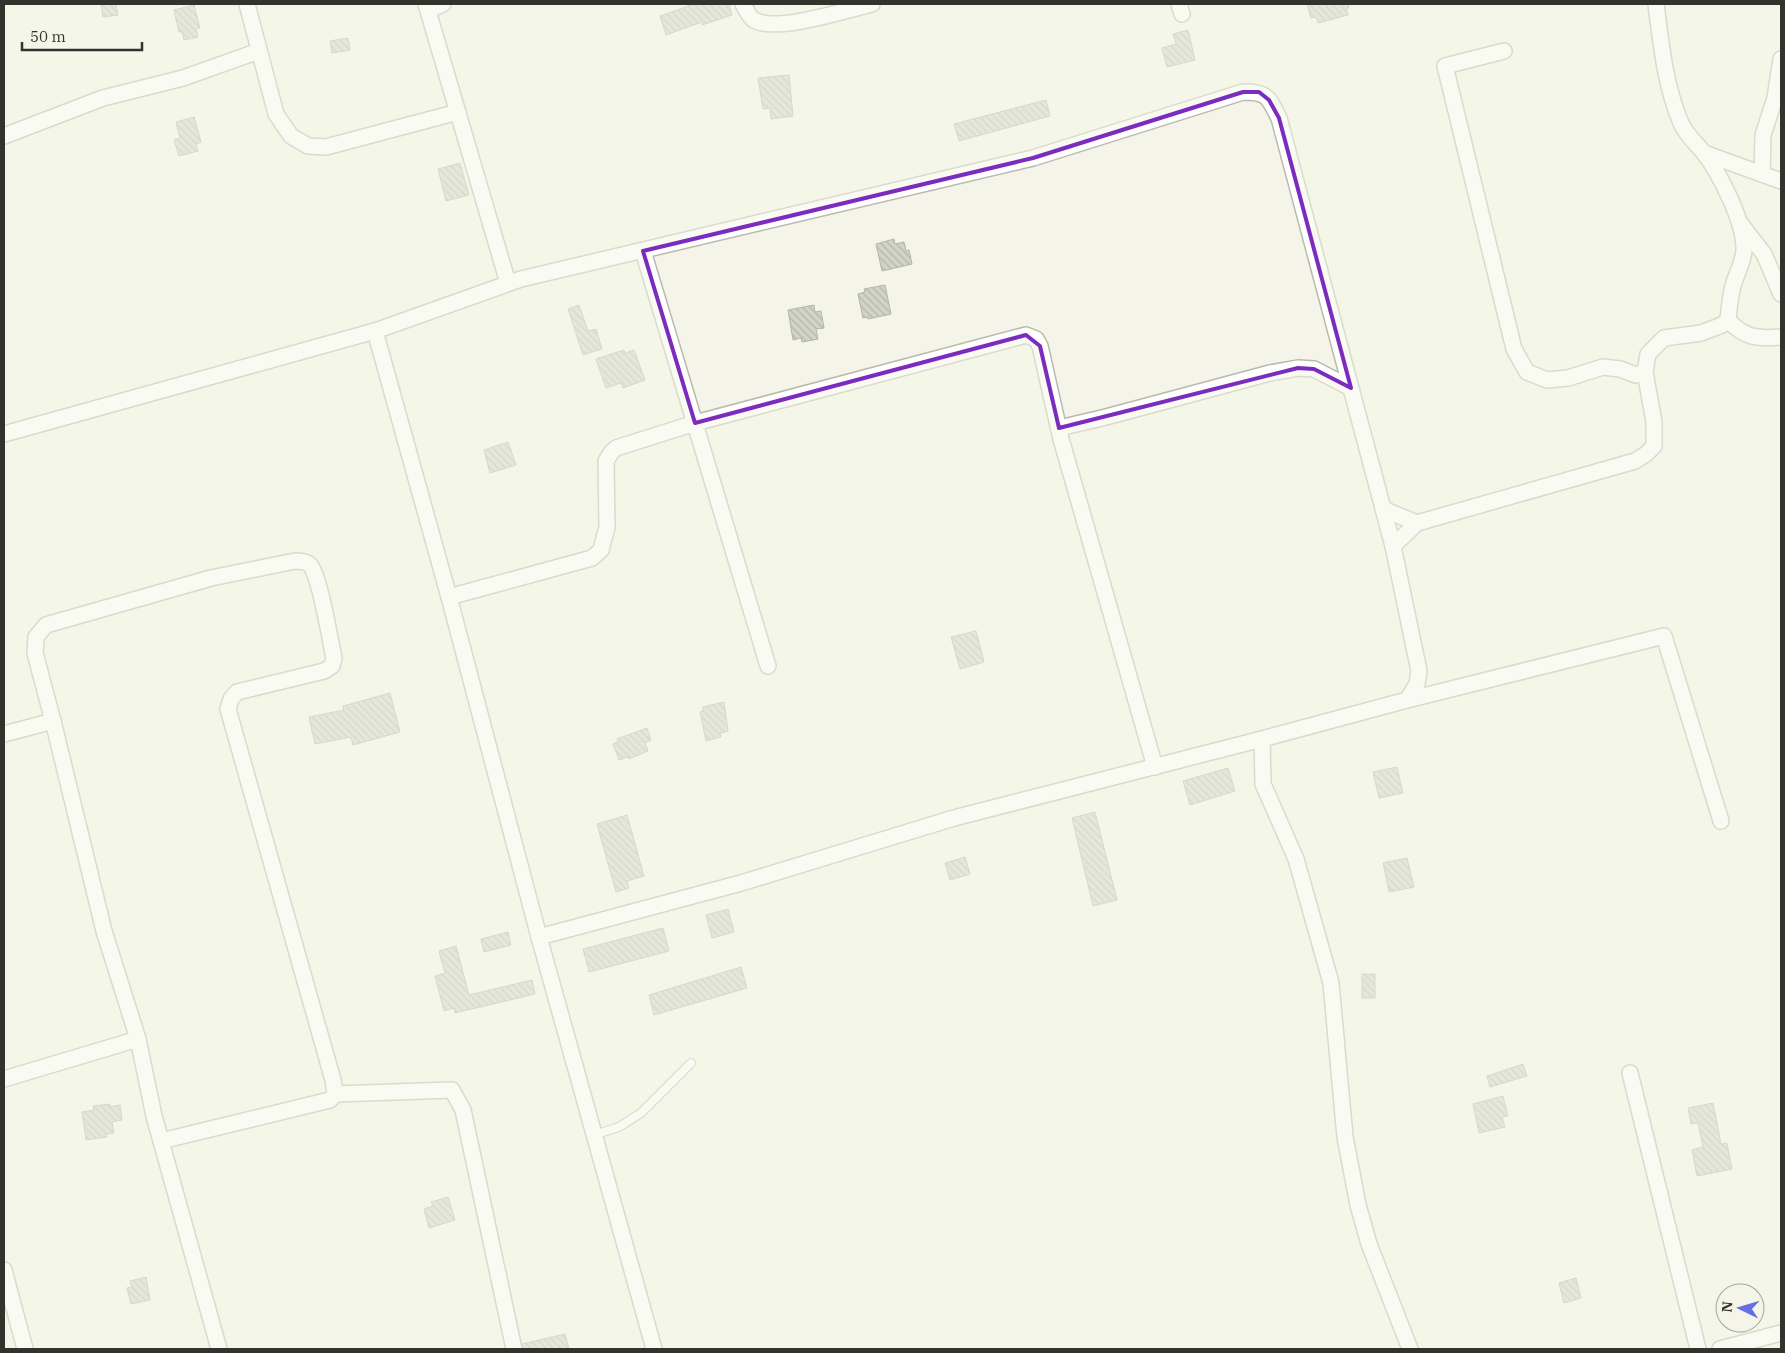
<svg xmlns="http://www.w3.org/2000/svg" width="1785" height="1353" font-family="'IBM Plex Serif',serif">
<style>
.building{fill:url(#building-back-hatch);stroke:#b3b5a8}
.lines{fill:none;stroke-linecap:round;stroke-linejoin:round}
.lane-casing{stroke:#b9baae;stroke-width:10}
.street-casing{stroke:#b9baae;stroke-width:18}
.lane{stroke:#fff;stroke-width:8}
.street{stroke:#fff;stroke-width:15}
.marked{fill:none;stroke:#7b2cbf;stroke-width:4;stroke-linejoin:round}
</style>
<defs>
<pattern id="building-back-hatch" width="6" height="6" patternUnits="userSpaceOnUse" patternTransform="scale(1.25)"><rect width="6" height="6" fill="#d2d4c7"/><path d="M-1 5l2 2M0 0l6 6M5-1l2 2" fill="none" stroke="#b5b6ab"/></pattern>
</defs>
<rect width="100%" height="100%" fill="#f4f5e8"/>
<!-- building -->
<g class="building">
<path d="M101 4H116L118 15 103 17Z"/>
<path d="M694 4H729L732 15 702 25V22L666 35 660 16Z"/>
<path d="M1307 4H1348L1349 8H1346L1348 15 1318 23 1316 17 1311 18Z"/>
<path d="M194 5 200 28 196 29 198 37 184 40 182 32H179L174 10Z"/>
<path d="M1188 30 1195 60 1167 67 1162 48 1176 44 1173 34Z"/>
<path d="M348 38 350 50 332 53 330 41Z"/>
<path d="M789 75 793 116 771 119 770 108 763 109 758 78Z"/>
<path d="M1046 100 1050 116 959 141 954 124Z"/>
<path d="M194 117 201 142 196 144 198 151 179 156 174 140 180 138 176 122Z"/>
<path d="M460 163 469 195 446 201 438 169Z"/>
<path d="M894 239 895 244 904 242 906 251 909 250 912 264 882 271 876 244Z"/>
<path d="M885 285 891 314 868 319V317L863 318 858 294 865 292 864 289Z"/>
<path d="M579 305 588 331 596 329 602 349 583 355 568 309Z"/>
<path d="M814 305 815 312 821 311 824 328 816 329 818 339 802 342 801 338 793 340 788 310Z"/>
<path d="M624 350 625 353 634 350 645 380 623 388 621 383 606 388 596 359Z"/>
<path d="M508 442 516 465 490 473 484 450Z"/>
<path d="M976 631 984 662 960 669 951 637Z"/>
<path d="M390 693 400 732 353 745 351 737 315 744 309 717 344 710 343 706Z"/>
<path d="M724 702 728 731 720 733 721 737 706 741 700 712 703 711V707Z"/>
<path d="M647 728 651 740 645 743 648 751 629 759 628 757 619 760 613 744 618 742 617 739Z"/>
<path d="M1397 767 1403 793 1379 798 1373 772Z"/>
<path d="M1228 768 1235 791 1190 805 1183 781Z"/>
<path d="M1095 812 1117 900 1093 906 1072 818Z"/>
<path d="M627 815 644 876 627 881 629 888 616 892 597 824Z"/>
<path d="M965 857 970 874 950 880 945 863Z"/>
<path d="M1407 858 1414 887 1389 892 1383 863Z"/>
<path d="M728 909 734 932 712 938 706 915Z"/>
<path d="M663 928 669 951 589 972 583 949Z"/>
<path d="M508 932 511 945 484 952 481 939Z"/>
<path d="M456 946 469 995 532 980 535 994 455 1013 454 1008 444 1011 435 976 445 973 439 951Z"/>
<path d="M741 967 747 988 654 1015 649 995Z"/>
<rect x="1362" y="974" width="13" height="24"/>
<path d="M1523 1064 1527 1076 1490 1087 1487 1076Z"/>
<path d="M1503 1096 1508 1116 1502 1117 1505 1127 1479 1133 1473 1104Z"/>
<path d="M1713 1103 1721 1144 1727 1143 1732 1169 1697 1176 1692 1150 1703 1147 1698 1123 1691 1124 1688 1108Z"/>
<path d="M110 1104V1107L120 1105 122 1120 112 1122 114 1133 106 1134 107 1137 86 1140 82 1112 94 1110 93 1106Z"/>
<path d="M448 1197 455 1220 429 1228 424 1209 433 1206 431 1202Z"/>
<path d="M146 1277 150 1300 131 1304 127 1288 132 1287 130 1281Z"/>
<path d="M1576 1278 1581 1298 1564 1303 1559 1283Z"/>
<path d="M565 1334 569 1349H523L522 1344Z"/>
</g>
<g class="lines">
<defs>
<path id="lane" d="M594 1135 619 1127 641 1113 691 1063"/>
<g id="street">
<path d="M247 4 276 114 291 136 308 146 326 147 458 112"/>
<path d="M426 4 508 283"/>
<path d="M743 4C746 9 749 17 754 20 775 33 847 10 872 4"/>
<path d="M1179 4 1182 14"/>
<path d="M428 10 443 4"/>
<path d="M1504 51 1445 66 1514 349 1527 372 1547 380 1568 378 1603 367 1620 369 1636 375 1645 372"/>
<path d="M4 136 103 98 183 78 259 51"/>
<path d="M1704 153 1781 181"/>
<path d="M1762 174 1763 135 1775 98 1781 59"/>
<path d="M1740 223 1764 254 1781 294"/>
<path d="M643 251 768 666"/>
<path d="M1728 320C1744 338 1758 339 1781 337"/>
<path d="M375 331 449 597 539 937 654 1349"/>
<path d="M1059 428 1106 417 1270 373 1298 368 1314 369 1351 388"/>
<path d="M4 434 375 331 521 279 1033 158 1243 92C1268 92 1268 97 1279 118L1393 546 1419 671 1417 684 1407 700 1262 739 1263 784 1296 859 1331 983 1345 1137 1358 1205 1369 1244 1410 1349"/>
<path d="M1383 509 1417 523"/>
<path d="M1393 546 1417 523 1635 461 1646 454 1654 446V422L1645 372 1648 354 1664 338 1701 333 1722 325 1728 320C1729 309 1730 297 1733 286 1736 274 1743 264 1744 250 1745 223 1720 174 1704 153 1696 143 1686 135 1681 123 1665 86 1661 43 1656 4"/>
<path d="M449 597 592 558 601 550 607 527 606 461 611 453 616 448 695 423 1026 335 1036 339 1040 346 1061 439 1155 767"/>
<path d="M1407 700 1664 636 1721 821"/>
<path d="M53 721 104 931 138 1039 154 1116 219 1349"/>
<path d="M4 734 53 721 35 653 36 637 46 625 211 578 295 561C300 561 306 561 310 565 320 576 330 640 334 658L332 666 324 671 237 692 231 699 228 709 333 1080 335 1094 330 1100 161 1141"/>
<path d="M539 937 741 883 954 818 1262 739"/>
<path d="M1630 1073 1698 1349"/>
<path d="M4 1079 138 1039"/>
<path d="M335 1094 452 1090 463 1110 514 1349"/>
<path d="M4 1270 25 1349"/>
<path d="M1720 1349 1781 1333"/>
</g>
</defs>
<!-- lane casing -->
<use href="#lane" class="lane-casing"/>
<!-- street casing -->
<use href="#street" class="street-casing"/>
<!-- lane -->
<use href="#lane" class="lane"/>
<!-- street -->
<use href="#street" class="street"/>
</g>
<!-- marked area -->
<path d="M0 0H1785V1353H0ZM1243 92H1259L1269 100 1279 118 1351 388 1314 369 1298 368 1059 428 1040 346 1026 335 695 423 643 251 1033 158Z" fill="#f4f5e8" fill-opacity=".55" fill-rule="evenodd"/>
<path class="marked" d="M1243 92H1259L1269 100 1279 118 1351 388 1314 369 1298 368 1059 428 1040 346 1026 335 695 423 643 251 1033 158Z"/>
<!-- border -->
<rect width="1785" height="1353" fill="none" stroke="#33332e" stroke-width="10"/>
<!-- north arrow -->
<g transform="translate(1740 1308) rotate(275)"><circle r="24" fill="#f4f5e8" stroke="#a7a79e"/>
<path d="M0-4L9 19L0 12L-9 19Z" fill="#646fe7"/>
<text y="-8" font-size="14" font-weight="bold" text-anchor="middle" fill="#33332e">N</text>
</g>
<!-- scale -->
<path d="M22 42v8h120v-8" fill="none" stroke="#33332e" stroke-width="2.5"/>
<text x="30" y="42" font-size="15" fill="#33332e" stroke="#f4f5e8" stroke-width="4" paint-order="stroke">50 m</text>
</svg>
